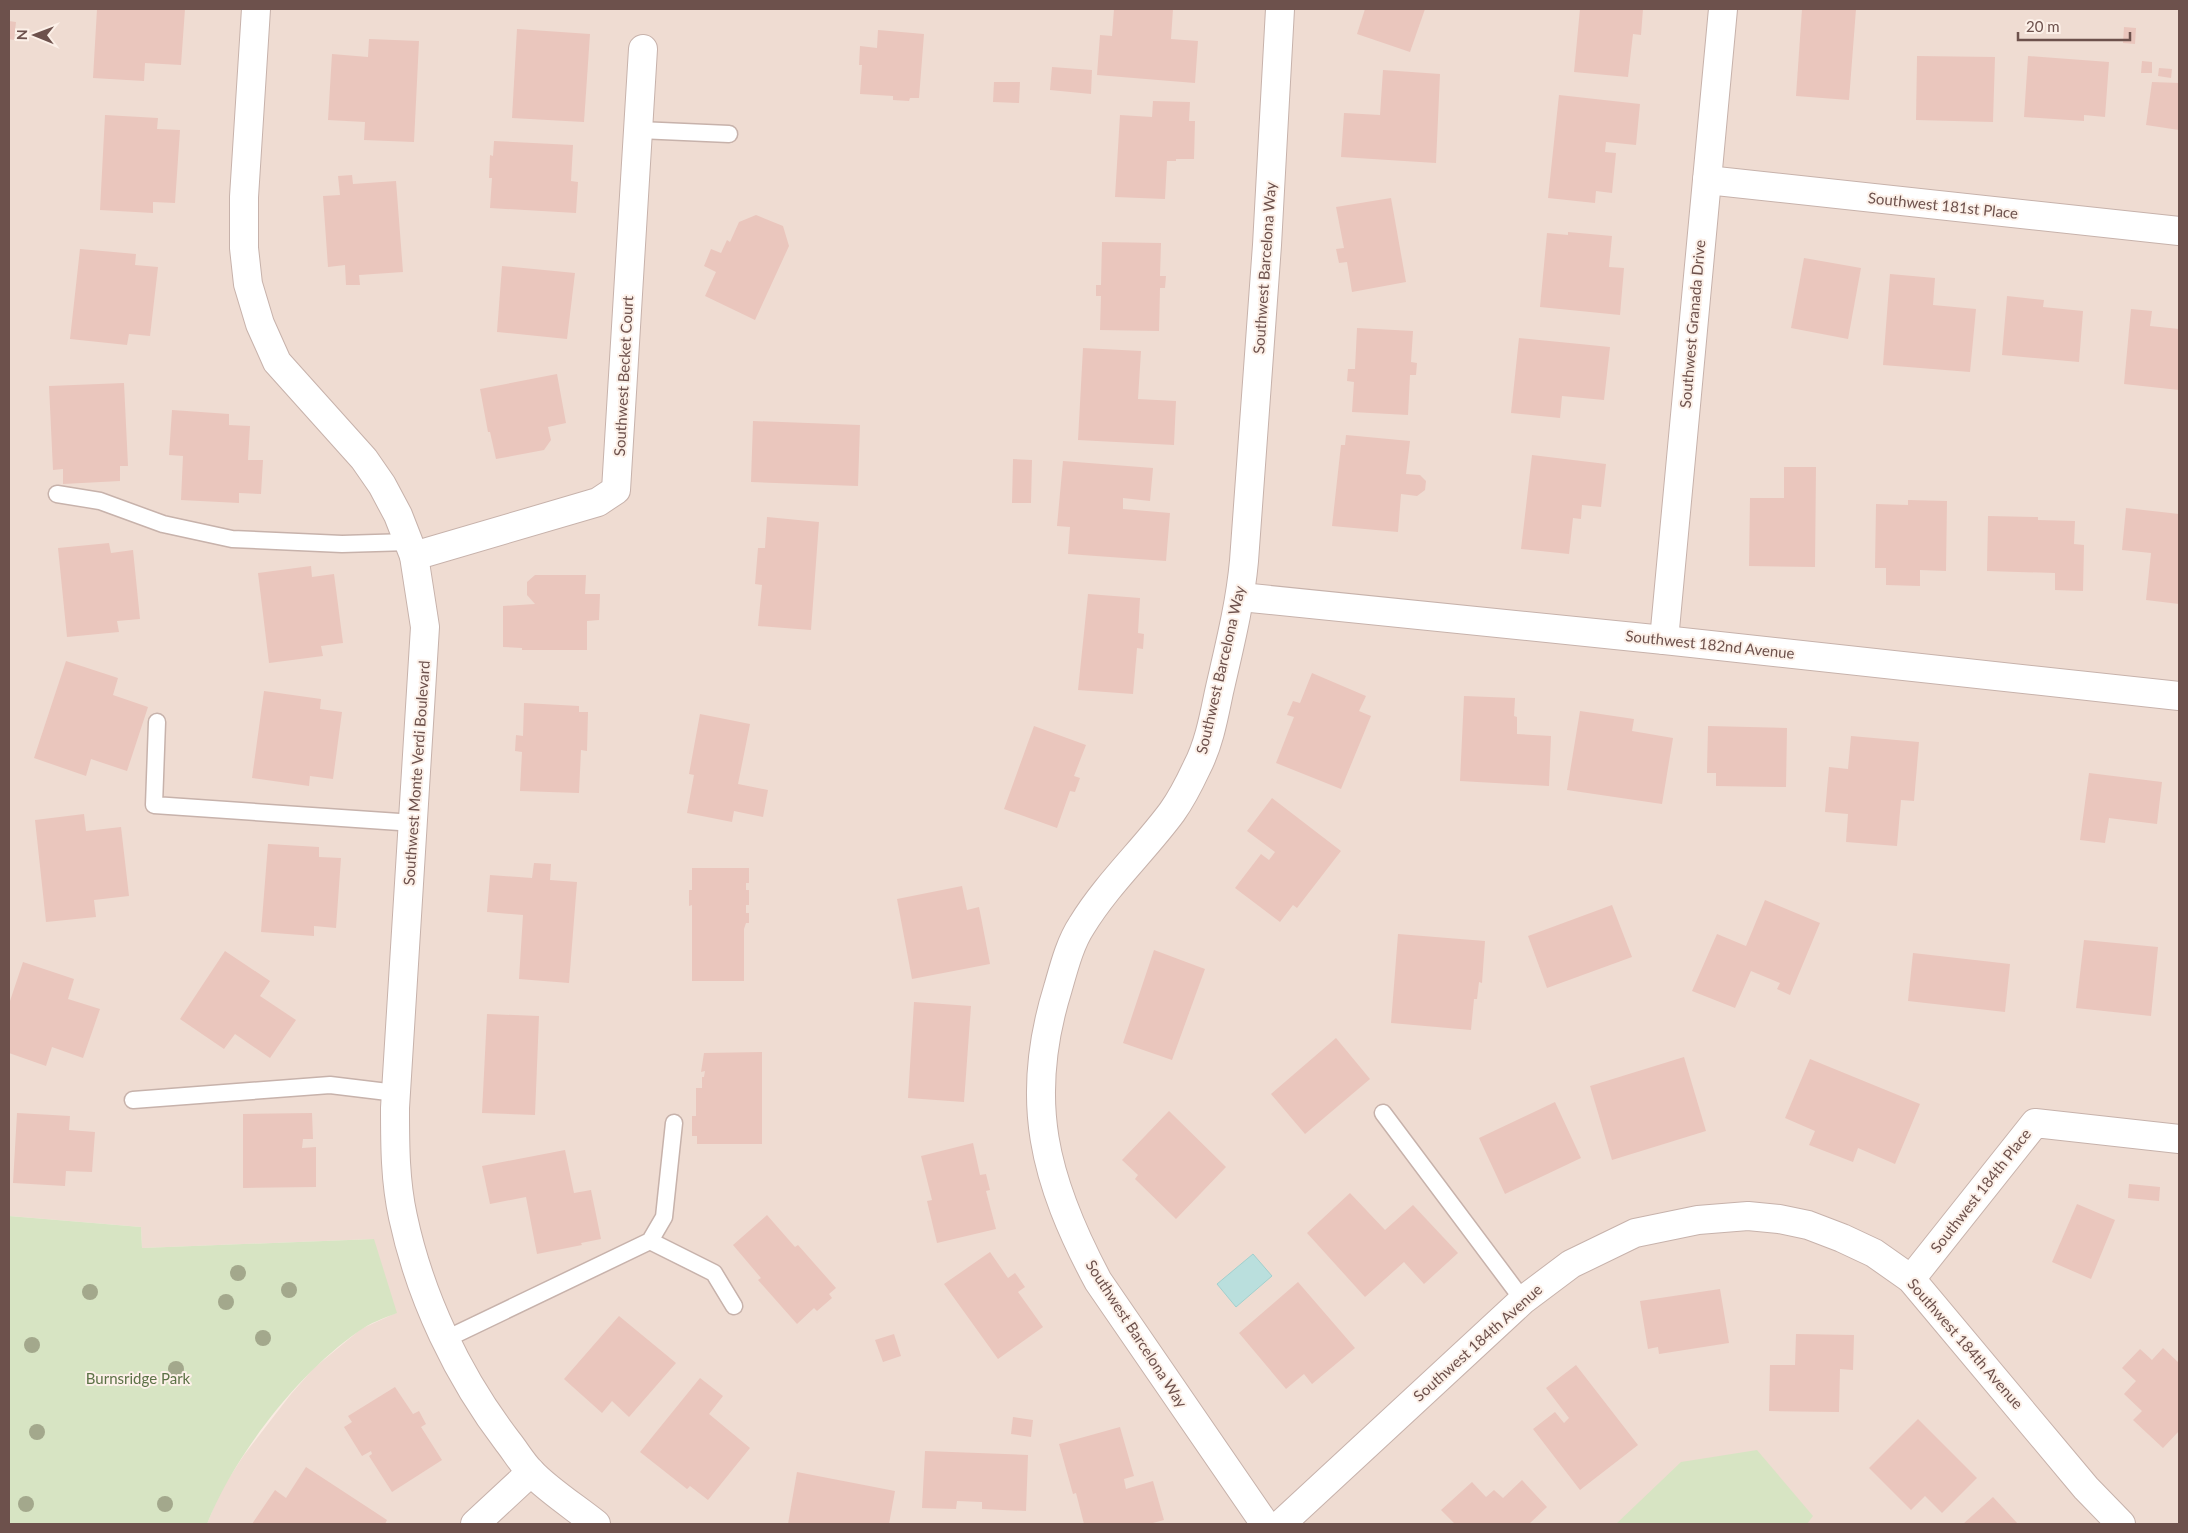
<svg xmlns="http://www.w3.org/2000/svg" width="2188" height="1533" font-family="Lato,sans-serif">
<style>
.residential{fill:#efdcd2}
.green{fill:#d7e4c3}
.water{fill:#badfdd;stroke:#a1d0cd}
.building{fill:#eac6bd}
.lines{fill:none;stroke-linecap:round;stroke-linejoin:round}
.service-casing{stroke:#c7b2ab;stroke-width:19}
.minor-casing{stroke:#c7b2ab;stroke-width:30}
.service{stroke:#fff;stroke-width:16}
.minor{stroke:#fff;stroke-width:28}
.tree{fill:#a3a88c}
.labels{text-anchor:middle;stroke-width:4;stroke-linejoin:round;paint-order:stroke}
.street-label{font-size:15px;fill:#6d514c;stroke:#fcf0e8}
.park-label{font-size:15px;fill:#5c7146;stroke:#fcf0e8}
</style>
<rect width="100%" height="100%" fill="#f9ebe2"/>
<!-- residential -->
<path class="residential" d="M9 9H2179V1524H207L220 1492 244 1455 291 1394 314 1368 361 1329 396 1313 373 1239 142 1248 141 1227 9 1216Z"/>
<!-- green -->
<g class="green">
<path d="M9 1216 141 1227 142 1248 374 1239 397 1313C384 1318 370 1323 359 1331 298 1373 234 1456 207 1524H9Z"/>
<path d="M1757 1450 1813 1516 1807 1524H1616L1681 1462Z"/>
</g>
<!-- water -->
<path class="water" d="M1253 1254 1272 1276 1236 1307 1217 1284Z"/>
<!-- building -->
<g class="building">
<path d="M97 9H185L181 65 145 63 144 81 93 78Z"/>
<path d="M1114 9H1173L1171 39 1198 41 1195 83 1097 75 1100 35 1112 36Z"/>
<path d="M1365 9H1425L1410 52 1357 34Z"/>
<path d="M1580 9H1643L1641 35 1633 34 1628 77 1574 72Z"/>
<path d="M1802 9H1856L1849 100 1796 96Z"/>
<path d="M9 21 16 22 14 40 9 39Z"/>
<path d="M2124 27 2136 28 2135 44 2123 43Z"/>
<path d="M517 29 590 34 584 122 512 118Z"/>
<path d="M878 30 924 34 919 98H910L909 101 893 100V96L860 94 862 65H859L860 46 877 48Z"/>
<path d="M369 39 419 41 414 142 364 140 365 122 328 120 332 54 368 57Z"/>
<path d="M1917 56 1995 57 1993 122 1916 120Z"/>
<path d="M2028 56 2109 62 2105 117 2084 115V121L2024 117Z"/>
<path d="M2142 61 2152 62V73H2141Z"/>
<path d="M1052 67 1092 70 1091 94 1050 90Z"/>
<path d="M2159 68 2172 69 2171 78 2158 76Z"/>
<path d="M1383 70 1440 74 1436 163 1341 157 1344 113 1380 115Z"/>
<path d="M994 82H1020L1019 103 993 102Z"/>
<path d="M2152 82 2179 83V130L2146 125Z"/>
<path d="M1559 95 1640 104 1636 145 1606 142 1605 152 1616 153 1612 193 1596 191 1595 203 1548 198Z"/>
<path d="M1153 101 1190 102 1189 121H1195L1194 159H1176V161H1167L1165 199 1115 197 1120 115 1152 117Z"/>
<path d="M105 115 158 118 157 129 180 130 175 203 153 202V213L100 210Z"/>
<path d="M494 141 573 145 571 181 578 182 576 213 490 208 492 178H489L490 155 493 156Z"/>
<path d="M352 175 353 184 396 181 403 272 359 275 360 285H346L345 265 328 267 323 196 340 195 338 176Z"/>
<path d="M1391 198 1406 282 1352 292 1347 262 1339 263 1336 249 1344 248 1336 207Z"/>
<path d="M756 215 783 226 789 246 755 320 705 296 716 272 704 266 711 249 721 253 727 240 730 242 739 222Z"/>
<path d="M1568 232 1612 236 1609 267 1624 268 1620 315 1540 307 1547 233 1568 235Z"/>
<path d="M1102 242 1161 243 1160 276H1166L1165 288H1160L1159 331 1100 330 1101 296H1096V285H1101Z"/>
<path d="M80 249 136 254 135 265 158 267 150 336 129 334 127 345 70 339Z"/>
<path d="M1804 258 1861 268 1848 339 1791 328Z"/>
<path d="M502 266 575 273 567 339 497 332Z"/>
<path d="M1890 274 1935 278 1933 305 1976 309 1970 372 1883 365Z"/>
<path d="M2007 296 2044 300 2043 307 2083 311 2079 362 2002 355Z"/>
<path d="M2131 309 2152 311 2150 326 2179 329V390L2124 384Z"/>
<path d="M1357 328 1413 331 1411 362 1417 363 1416 375H1410L1408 415 1352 412 1354 382 1347 381 1348 369H1355Z"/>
<path d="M1519 338 1610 347 1604 400 1562 396 1560 418 1511 413Z"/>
<path d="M1083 348 1141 351 1138 399 1176 401 1174 445 1078 440Z"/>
<path d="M557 374 566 423 548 427 551 440 544 450 496 459 490 432H488L480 389Z"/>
<path d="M124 383 128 466H120V481L63 484V469L53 470 49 386Z"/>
<path d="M172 410 229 414V425L250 426 248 460H263L261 494 239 493V503L181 500 183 456 169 455Z"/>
<path d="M753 421 860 425 858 486 751 482Z"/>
<path d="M1346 435 1410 441 1406 474 1420 475 1426 481 1425 490 1417 496 1401 494 1398 532 1332 526 1341 445H1345Z"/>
<path d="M1532 455 1606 464 1601 507 1582 505 1581 519 1573 518 1569 554 1521 549Z"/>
<path d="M1013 459 1032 460 1031 503H1012Z"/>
<path d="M1063 461 1153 468 1150 501 1123 498V509L1170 513 1166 561 1068 554 1070 527 1057 526Z"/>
<path d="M1784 467H1816L1815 567 1749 566 1750 498H1784Z"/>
<path d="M1908 500 1947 501 1946 571 1920 570V586L1886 585V568H1875L1876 504 1908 505Z"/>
<path d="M2126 508 2179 514V604L2146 600 2151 553 2122 550Z"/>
<path d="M1988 516 2038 517V520L2075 521 2074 544 2084 545 2083 591 2055 590V573L1987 571Z"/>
<path d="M767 517 819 522 811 630 758 626 762 585 755 584 758 548H765Z"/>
<path d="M109 543 111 553 133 550 140 619 117 621 119 632 67 637 58 548Z"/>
<path d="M311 566 312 577 334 574 343 643 321 646 323 656 269 663 258 573Z"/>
<path d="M535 575H586L585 594H600L599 620 587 621V650H522V648L503 647V606L535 604 527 595V582Z"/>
<path d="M1088 594 1140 598 1138 633 1144 634 1143 649 1137 648 1133 694 1078 690Z"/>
<path d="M66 661 118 678 113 695 148 707 127 771 91 759 86 776 34 758Z"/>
<path d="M1312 673 1366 696 1359 711 1371 716 1341 789 1276 763 1294 717 1287 715 1293 701 1300 703Z"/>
<path d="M264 691 321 699 320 709 342 712 333 779 310 776 309 786 252 778Z"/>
<path d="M1464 696 1515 698 1514 716 1517 717V734L1551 736 1549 786 1460 781Z"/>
<path d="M524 703 579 706V712H588L587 751 581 750 579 793 520 791 522 752 515 751 516 735 523 736Z"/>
<path d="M1580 711 1634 719 1632 731 1673 738 1662 804 1567 790Z"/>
<path d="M700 714 750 724 738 784 768 790 763 817 734 811 732 822 687 813 694 775 689 774Z"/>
<path d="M1034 726 1086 745 1074 776 1080 778 1075 792 1070 791 1057 828 1004 809Z"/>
<path d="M1708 726 1787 728 1786 787 1716 786V773H1707Z"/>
<path d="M1851 736 1919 742 1914 801 1901 800 1897 846 1846 842 1848 814 1825 812 1829 767 1848 769Z"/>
<path d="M2089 773 2162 782 2157 824 2109 818 2105 843 2080 840Z"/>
<path d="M1272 798 1341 851 1297 908 1293 905 1280 922 1235 888 1261 854 1269 860 1275 852 1247 831Z"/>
<path d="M84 814 86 831 121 827 129 896 94 900 96 917 46 922 35 820Z"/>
<path d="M268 844 319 847V857L341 858 336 928 314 926V936L261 932Z"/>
<path d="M534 863 551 864 550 880 577 882 569 983 519 979 523 915 487 912 490 875 532 878Z"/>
<path d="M692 868H749V883H746V890H749V905H746V913H749V923H746L744 929V981H692V905L689 906V890H692Z"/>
<path d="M962 886 967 910 979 907 990 964 912 979 897 899Z"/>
<path d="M1765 900 1820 923 1790 995 1777 989 1780 983 1751 971 1735 1008 1692 991 1717 934 1746 946Z"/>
<path d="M1612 905 1632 957 1547 988 1528 936Z"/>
<path d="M1398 934 1485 941 1482 983 1479 982 1477 999H1474L1471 1030 1391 1023Z"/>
<path d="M2084 940 2158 947 2151 1016 2076 1008Z"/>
<path d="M1154 950 1205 969 1172 1060 1123 1043Z"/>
<path d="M225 951 270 981 260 996 296 1020 270 1058 235 1034 224 1049 180 1019Z"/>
<path d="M1913 953 2010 964 2005 1012 1908 1001Z"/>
<path d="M23 962 74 979 68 999 100 1009 83 1058 52 1047 46 1066 9 1053V1004Z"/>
<path d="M914 1002 971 1006 964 1102 908 1098Z"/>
<path d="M487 1014 539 1016 535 1115 482 1113Z"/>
<path d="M1336 1038 1370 1079 1305 1134 1271 1094Z"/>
<path d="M762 1052V1144H697V1136H692V1116H696V1088H702V1077H704L705 1071 701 1072 704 1053Z"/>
<path d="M1684 1057 1706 1131 1612 1160 1590 1086Z"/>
<path d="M1810 1059 1920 1104 1895 1164 1858 1148 1853 1162 1809 1145 1815 1131 1785 1118Z"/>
<path d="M1555 1102 1581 1158 1505 1194 1479 1138Z"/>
<path d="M1169 1111 1226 1167 1176 1219 1135 1179 1138 1175 1122 1160Z"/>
<path d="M17 1113 70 1116 69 1130 95 1132 92 1172 66 1171 65 1186 13 1183Z"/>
<path d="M312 1113 313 1139H303L302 1148 316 1147V1187L243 1188V1114Z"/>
<path d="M973 1143 980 1175 986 1174 990 1190 986 1191 996 1229 937 1243 927 1201 932 1200 921 1156Z"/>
<path d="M565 1150 574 1193 591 1190 601 1239 581 1243 582 1245 537 1254 526 1197 490 1204 482 1166Z"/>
<path d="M2129 1184 2160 1187 2159 1201 2128 1198Z"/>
<path d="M1350 1193 1385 1230 1413 1205 1458 1253 1424 1284 1404 1262 1365 1297 1307 1233Z"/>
<path d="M2077 1204 2115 1220 2091 1279 2052 1262Z"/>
<path d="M767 1215 795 1247 798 1245 836 1288 829 1294 832 1298 817 1311 814 1308 797 1324 758 1280 761 1278 733 1245Z"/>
<path d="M990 1252 1008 1278 1015 1273 1018 1277 1025 1287 1018 1292 1043 1327 998 1359 944 1284Z"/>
<path d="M1298 1282 1355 1348 1312 1384 1304 1374 1286 1389 1239 1333Z"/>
<path d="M1720 1289 1729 1343 1659 1354 1658 1347 1648 1349 1640 1301Z"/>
<path d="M619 1316 676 1363 629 1417 612 1401 602 1413 564 1379Z"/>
<path d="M894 1334 901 1356 883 1362 875 1340Z"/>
<path d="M1796 1334 1854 1335 1853 1370 1840 1369 1839 1412 1769 1411 1770 1365H1795Z"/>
<path d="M2163 1348 2179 1363V1431L2163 1448 2133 1420 2142 1411 2124 1394 2136 1381 2122 1368 2140 1349 2152 1360Z"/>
<path d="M1576 1365 1638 1445 1580 1490 1533 1429 1555 1412 1564 1423 1569 1418 1546 1388Z"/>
<path d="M700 1378 723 1396 709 1414 750 1448 708 1500 690 1486 687 1489 640 1452Z"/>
<path d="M395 1387 413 1414 419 1411 426 1424 421 1427 442 1460 392 1492 369 1456 372 1454 371 1451 362 1456 344 1427 352 1422 348 1416Z"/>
<path d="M1013 1417 1033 1420 1031 1437 1011 1434Z"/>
<path d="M1918 1419 1977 1478 1942 1513 1925 1496 1911 1510 1869 1468Z"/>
<path d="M1120 1427 1134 1476 1124 1479 1126 1489 1153 1481 1164 1520 1149 1524H1084L1076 1493 1073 1494 1059 1444Z"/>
<path d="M925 1451 1028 1455 1026 1511 982 1509V1502L957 1501 956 1509 922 1508Z"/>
<path d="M306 1467 387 1520 385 1524H252L275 1490 286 1498Z"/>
<path d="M797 1472 895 1491 889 1524H788Z"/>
<path d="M1522 1480 1547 1507 1529 1524H1455L1441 1510 1472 1482 1486 1497 1494 1490 1503 1498Z"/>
<path d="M1993 1497 2018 1524H1963Z"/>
</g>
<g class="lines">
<defs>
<g id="service">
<path d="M639 130 729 134"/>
<path d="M57 494 100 501 163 524 232 539 342 544 409 542"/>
<path d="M157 722 154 805 414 823"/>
<path d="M133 1100 330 1085 396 1093"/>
<path d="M1383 1113 1523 1300"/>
<path d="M650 1241 714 1273 734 1306"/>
<path d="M446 1339 650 1241 664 1217 674 1123"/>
</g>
<g id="minor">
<path d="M256 9 244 197V248L248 284 260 324 277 362 364 459 382 485 398 515 414 556 425 627 395 1108C395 1144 395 1181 403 1217 420 1297 458 1377 508 1442 516 1452 522 1463 531 1472 548 1490 576 1508 596 1524"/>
<path d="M1707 180 2179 231"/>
<path d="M414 556 598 502 616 490 643 49"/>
<path d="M1241 597 1664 640 2179 696"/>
<path d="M1664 640 1723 9"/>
<path d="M1911 1279 2035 1123 2179 1139"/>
<path d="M475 1524 531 1472"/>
<path d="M1265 1524 1098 1281C1044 1180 1023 1100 1058 988 1064 967 1070 943 1082 925 1107 884 1144 850 1172 812 1182 798 1190 782 1197 767 1209 744 1214 716 1219 692 1229 648 1240 605 1244 561L1267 245 1280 9"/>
<path d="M1281 1524 1523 1300 1571 1264 1635 1233 1698 1220 1748 1216 1779 1219 1808 1225 1842 1238 1874 1253 1911 1279 2086 1488 2121 1524"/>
</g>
</defs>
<!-- service casing -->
<use href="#service" class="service-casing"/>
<!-- minor casing -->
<use href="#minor" class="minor-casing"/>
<!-- service -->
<use href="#service" class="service"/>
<!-- minor -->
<use href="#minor" class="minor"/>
</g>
<!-- trees -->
<g class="tree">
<circle cx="238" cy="1273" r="8"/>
<circle cx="289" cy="1290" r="8"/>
<circle cx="90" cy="1292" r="8"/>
<circle cx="226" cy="1302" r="8"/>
<circle cx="263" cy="1338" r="8"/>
<circle cx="32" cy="1345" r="8"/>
<circle cx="176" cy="1369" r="8"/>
<circle cx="37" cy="1432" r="8"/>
<circle cx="26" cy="1504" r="8"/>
<circle cx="165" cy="1504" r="8"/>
</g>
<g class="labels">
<!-- street labels -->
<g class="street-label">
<text transform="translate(1943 206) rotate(6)" y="5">Southwest 181st Place</text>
<text transform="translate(1265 268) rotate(-86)" y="5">Southwest Barcelona Way</text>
<text transform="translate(1693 324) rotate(-85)" y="5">Southwest Granada Drive</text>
<text transform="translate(624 376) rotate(-87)" y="5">Southwest Becket Court</text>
<text transform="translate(1710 645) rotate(6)" y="5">Southwest 182nd Avenue</text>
<text transform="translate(1221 670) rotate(-77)" y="5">Southwest Barcelona Way</text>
<text transform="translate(417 773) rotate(-86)" y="5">Southwest Monte Verdi Boulevard</text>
<text transform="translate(1981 1191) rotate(-52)" y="5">Southwest 184th Place</text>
<text transform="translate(1136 1334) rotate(57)" y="5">Southwest Barcelona Way</text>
<text transform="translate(1478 1343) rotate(-42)" y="5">Southwest 184th Avenue</text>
<text transform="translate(1965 1344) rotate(49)" y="5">Southwest 184th Avenue</text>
</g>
<!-- park labels -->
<g class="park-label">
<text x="138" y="1384">Burnsridge Park</text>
</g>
</g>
<!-- border -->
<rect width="2188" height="1533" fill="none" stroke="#6d514c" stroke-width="20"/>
<!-- north arrow -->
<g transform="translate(35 35) rotate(271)" stroke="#fcf0e8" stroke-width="4" paint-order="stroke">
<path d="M0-4L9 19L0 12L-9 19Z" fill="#6d514c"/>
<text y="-8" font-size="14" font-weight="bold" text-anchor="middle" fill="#6d514c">N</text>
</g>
<!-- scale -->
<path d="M2018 32v8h112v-8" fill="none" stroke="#6d514c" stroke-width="2.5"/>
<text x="2026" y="32" font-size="15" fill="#6d514c" stroke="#fcf0e8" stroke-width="4" paint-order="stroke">20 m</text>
</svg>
